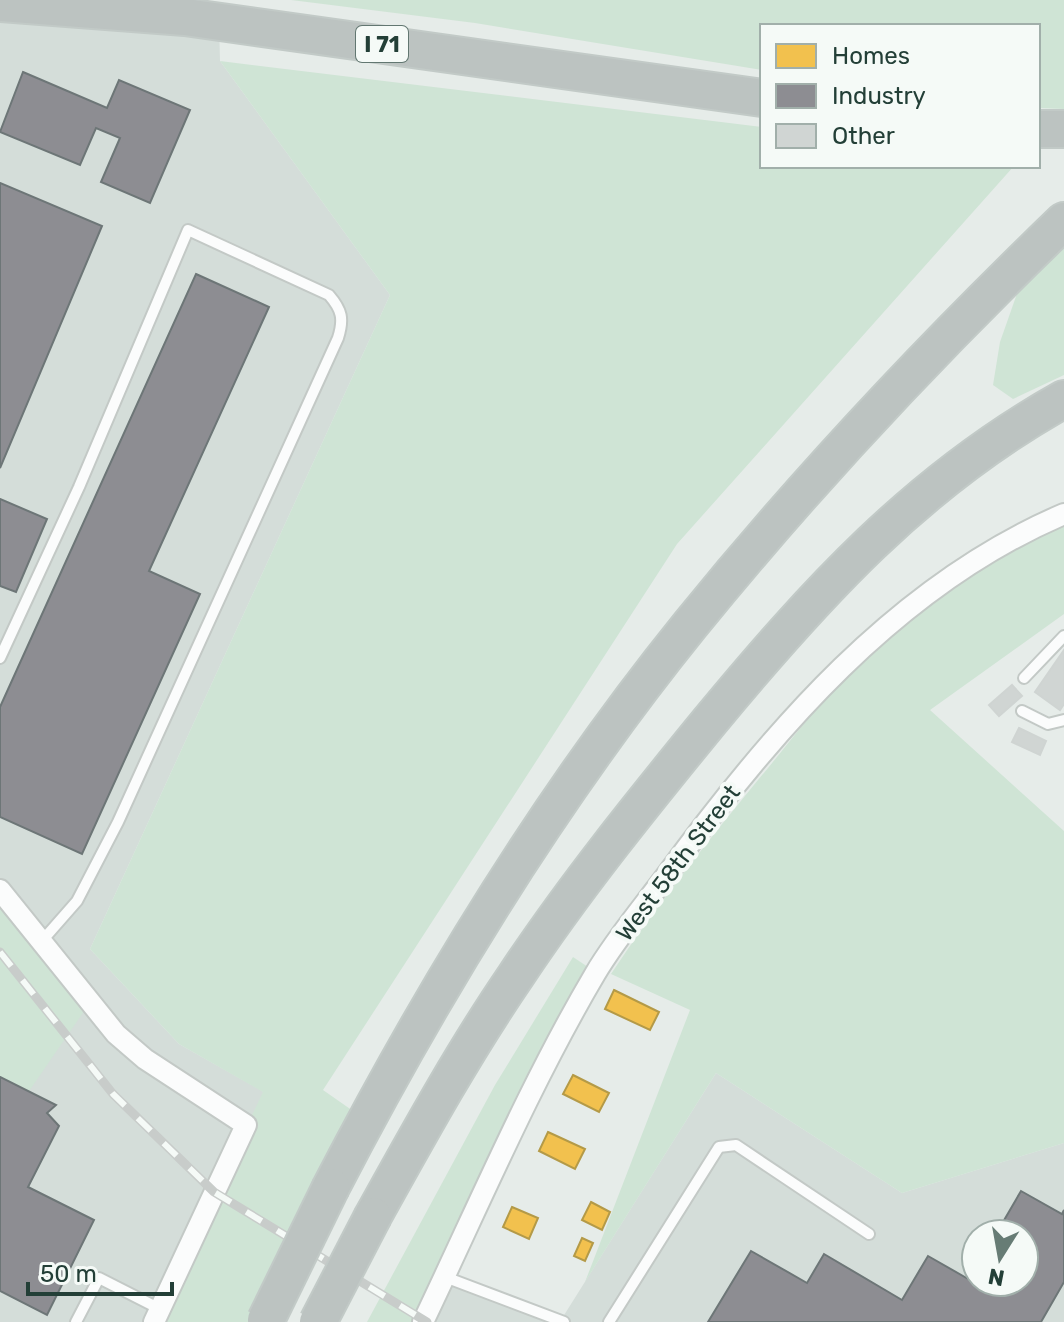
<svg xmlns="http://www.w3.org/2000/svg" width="1064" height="1322" font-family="Rubik,sans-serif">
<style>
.built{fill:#d4ddd9;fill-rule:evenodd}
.green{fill:#cfe4d5}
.homes{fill:#f2c14e;stroke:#b49a47;stroke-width:2}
.industry{fill:#8d8d92;stroke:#6d7677;stroke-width:2}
.building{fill:#d0d5d3;stroke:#cfd4d2;stroke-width:2}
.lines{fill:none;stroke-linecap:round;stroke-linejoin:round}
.lane-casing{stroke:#c3c9c6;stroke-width:14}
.street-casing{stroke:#c3c9c6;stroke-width:24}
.highway-casing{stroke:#c2cac7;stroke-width:40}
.lane{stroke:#fbfcfc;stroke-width:10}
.street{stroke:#fbfcfc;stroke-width:20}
.highway{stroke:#bcc3c1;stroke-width:36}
.rail-casing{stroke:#c8ccca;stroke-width:9}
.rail{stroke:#f5faf7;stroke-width:6;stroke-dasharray:18;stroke-linecap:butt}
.highway-bridge-casing{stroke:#c2cac7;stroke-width:40;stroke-linecap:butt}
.highway-bridge{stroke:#bcc3c1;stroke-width:36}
.labels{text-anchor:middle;stroke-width:8;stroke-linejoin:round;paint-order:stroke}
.shield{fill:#f5faf7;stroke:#627771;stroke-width:2}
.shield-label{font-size:22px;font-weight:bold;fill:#233f37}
.street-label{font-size:24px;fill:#233f37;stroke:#f5faf7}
</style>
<rect width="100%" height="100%" fill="#e6ece9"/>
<!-- built -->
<g class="built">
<path d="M0 3 219 21 220 61 390 295 90 949 179 1044 264 1092 152 1322H0Z"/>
<path d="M716 1073 902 1193 1064 1143V1322H423L445 1277 561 1320ZM976 1234H1024V1282H976Z"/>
</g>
<!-- green -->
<g class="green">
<path d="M291 0H1064V109L1038 108V26H762V70L475 23Z"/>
<path d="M220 61 762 127V166H1014L677 544 323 1090 366 1120 265 1322H154L263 1092 179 1044 90 949 390 295Z"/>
<path d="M1064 248V375L1013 399 993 385 1000 342 1020 285Z"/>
<path d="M1064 526V614L930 710 1064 831V1143L902 1193 716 1073 585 1282 690 1010 611 974C656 906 706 843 758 780 785 748 811 713 840 682 903 618 982 562 1064 526Z"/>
<path d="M0 890 89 1004 25 1097 0 1079Z"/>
<path d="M573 957 588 967 417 1322H367L495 1085Z"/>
</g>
<!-- homes -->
<g class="homes">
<path d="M614 990 659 1012 650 1030 605 1009Z"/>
<path d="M573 1075 609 1093 599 1112 563 1094Z"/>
<path d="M548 1132 585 1149 575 1169 539 1151Z"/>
<path d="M591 1202 610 1212 602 1230 582 1220Z"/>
<path d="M512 1207 538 1218 529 1239 503 1227Z"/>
<path d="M582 1238 593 1243 585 1261 574 1256Z"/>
</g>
<!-- industry -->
<g class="industry">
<path d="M23 72 107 108 119 80 190 110 150 203 101 182 120 138 96 128 80 165 0 132Z"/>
<path d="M0 183 102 226 0 468Z"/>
<path d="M196 274 269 307 149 571 200 594 82 854 0 817V707Z"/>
<path d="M0 499 47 519 16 592 0 586Z"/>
<path d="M0 1077 56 1105 47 1113 59 1126 28 1187 94 1220 47 1315 0 1291Z"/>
<path d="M1021 1191 1062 1214 1064 1210V1282L1041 1322H708L751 1251 807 1283 824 1254 902 1300 928 1256 970 1280 976 1269V1282H1024V1234H996Z"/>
</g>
<!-- building -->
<g class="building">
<path d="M1064 650V704L1060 710 1035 692Z"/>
<path d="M1012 685 1022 696 999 716 989 705Z"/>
<path d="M1019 728 1046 741 1040 755 1012 742Z"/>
</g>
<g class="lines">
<defs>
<g id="lane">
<path d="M0 658 79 487 188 230 329 295C342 310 344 319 338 338L118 822 77 901 41 942"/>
<path d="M1024 678 1064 636"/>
<path d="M1022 711 1048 724 1064 720"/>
<path d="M445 1277 564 1322"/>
<path d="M76 1322 99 1278 160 1309"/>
<path d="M609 1322 719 1147 736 1145 869 1234"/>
</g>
<g id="street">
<path d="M0 890 116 1034 145 1059 246 1125 154 1322"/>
<path d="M423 1322C478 1207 530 1084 595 974 615 940 642 908 666 876 771 732 897 585 1064 514"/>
</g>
<g id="highway">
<path d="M0 3 185 17 762 98"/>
<path d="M1038 129H1064"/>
<path d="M331 1187C433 990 550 798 690 625 806 482 931 349 1064 221"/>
<path d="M373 1216C418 1135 463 1053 515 977 574 888 642 804 709 722 815 594 917 481 1064 399"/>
</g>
</defs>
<!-- lane casing -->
<use href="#lane" class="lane-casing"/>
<!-- street casing -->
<use href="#street" class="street-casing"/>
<!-- highway casing -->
<use href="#highway" class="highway-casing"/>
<!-- lane -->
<use href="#lane" class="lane"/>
<!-- street -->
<use href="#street" class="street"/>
<!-- highway -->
<use href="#highway" class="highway"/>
<defs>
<path id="rail" d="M0 952 113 1094 214 1192 427 1322"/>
</defs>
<!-- rail casing -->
<use href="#rail" class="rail-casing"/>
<!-- rail -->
<use href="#rail" class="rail"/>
<defs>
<g id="highway-bridge">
<path d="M266 1320 331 1187"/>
<path d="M318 1322 373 1216"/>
</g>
</defs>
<!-- highway-bridge casing -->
<use href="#highway-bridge" class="highway-bridge-casing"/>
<!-- highway-bridge -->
<use href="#highway-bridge" class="highway-bridge"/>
</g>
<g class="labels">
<!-- shield labels -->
<rect class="shield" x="356" y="26" width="52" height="36" rx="6"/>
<g class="shield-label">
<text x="382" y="52">I 71</text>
</g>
<!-- street labels -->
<g class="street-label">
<text transform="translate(678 863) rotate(-53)" y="8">West 58th Street</text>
</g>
</g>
<!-- legend -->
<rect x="760" y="24" width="280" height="144" fill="#f5faf7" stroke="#a1afaa" stroke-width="2"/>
<rect x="776" y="44" width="40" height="24" fill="#f2c14e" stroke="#a1afaa" stroke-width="2"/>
<text x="832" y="64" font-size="24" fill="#233f37">Homes</text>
<rect x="776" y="84" width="40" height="24" fill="#8d8d92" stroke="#a1afaa" stroke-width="2"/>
<text x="832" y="104" font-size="24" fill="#233f37">Industry</text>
<rect x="776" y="124" width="40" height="24" fill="#d0d5d3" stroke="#a1afaa" stroke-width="2"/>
<text x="832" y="144" font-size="24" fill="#233f37">Other</text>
<!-- north arrow -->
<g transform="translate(1000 1258) rotate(191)"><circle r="38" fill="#f5faf7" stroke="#a1afaa" stroke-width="2"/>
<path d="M0-6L14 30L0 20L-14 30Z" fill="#677c75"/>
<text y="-12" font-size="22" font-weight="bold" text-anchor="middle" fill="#233f37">N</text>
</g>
<!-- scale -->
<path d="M28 1282v12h144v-12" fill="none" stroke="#233f37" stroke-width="4"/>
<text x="40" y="1282" font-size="24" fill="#233f37" stroke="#f5faf7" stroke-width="6" paint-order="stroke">50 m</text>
</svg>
